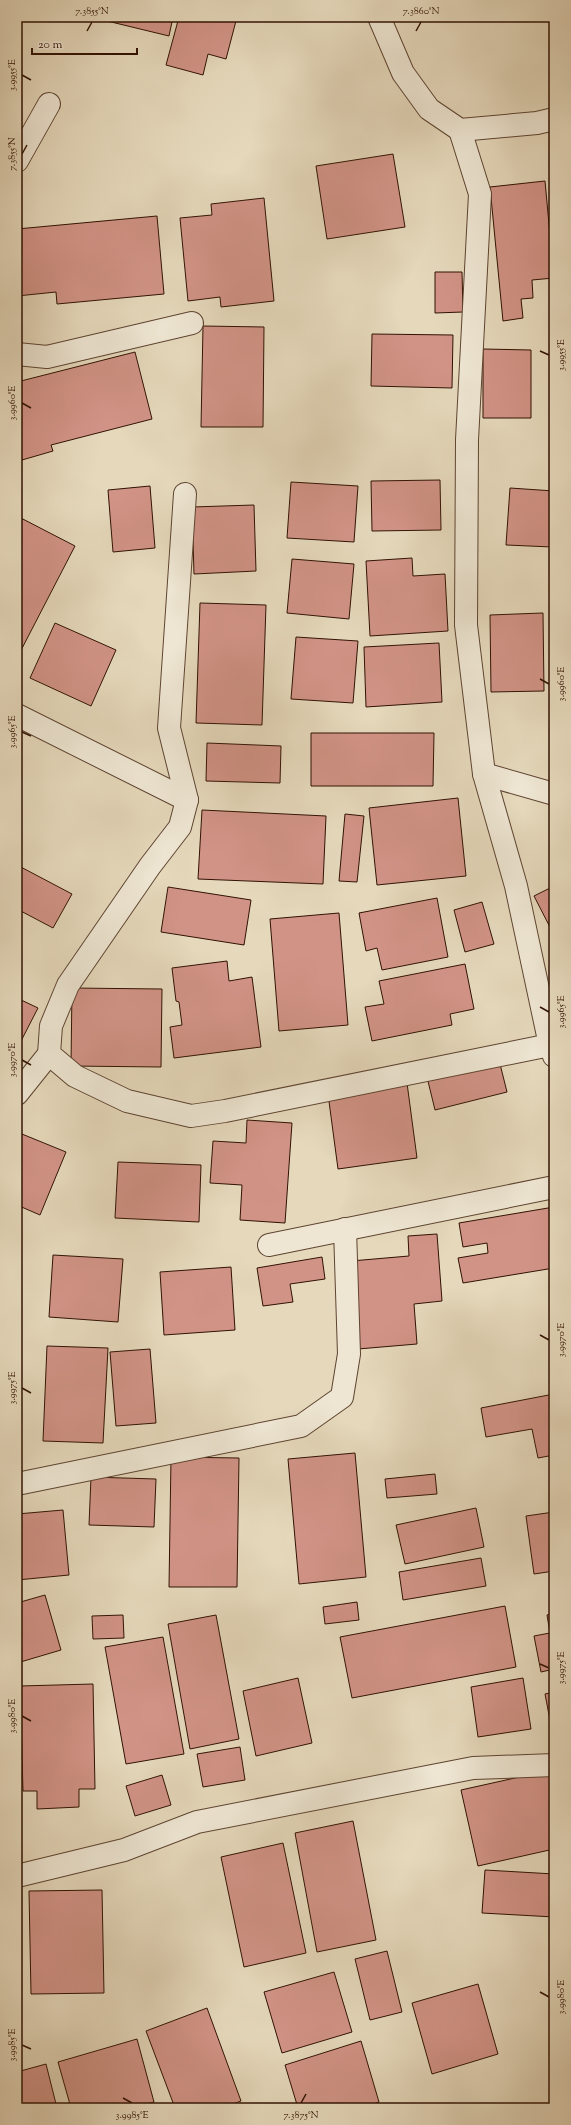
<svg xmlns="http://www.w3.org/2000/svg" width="571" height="2125" font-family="'Sorts Mill Goudy',serif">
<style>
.building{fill:#d19386;stroke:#311203}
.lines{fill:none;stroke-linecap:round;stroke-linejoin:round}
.street-casing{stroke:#5e4431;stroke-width:24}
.street{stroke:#eee6d3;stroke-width:22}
.ticks{fill:none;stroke:#311203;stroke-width:1.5}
.neatline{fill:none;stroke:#311203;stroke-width:1.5}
.ticks-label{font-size:10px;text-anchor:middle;fill:#311203}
</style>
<rect width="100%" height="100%" fill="#e5d8bb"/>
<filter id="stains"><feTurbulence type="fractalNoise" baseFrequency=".005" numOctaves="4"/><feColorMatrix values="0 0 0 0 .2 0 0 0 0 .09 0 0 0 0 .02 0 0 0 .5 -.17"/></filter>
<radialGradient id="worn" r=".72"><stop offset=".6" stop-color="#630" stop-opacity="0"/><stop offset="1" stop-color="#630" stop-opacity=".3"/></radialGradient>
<!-- building -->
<g class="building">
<path d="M104 17H173L169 36 103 20Z"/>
<path d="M179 17H237L226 59 208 54 203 75 166 65Z"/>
<path d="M393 154 405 227 327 239 316 166Z"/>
<path d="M545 181 554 278 532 280 533 298 521 299 523 318 503 321 490 187Z"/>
<path d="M264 198 274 301 221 307 220 297 188 301 180 218 212 215 211 204Z"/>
<path d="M157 216 164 294 57 304 56 292 17 296V229Z"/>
<path d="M435 272H462L463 312 435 313Z"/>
<path d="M203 326 264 327 263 427H201Z"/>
<path d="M372 334 453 335 452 388 371 386Z"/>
<path d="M483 349 531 350V418H483Z"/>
<path d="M135 352 152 419 51 445 53 451 22 460 17 440V382Z"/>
<path d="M440 480 441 530 372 531 371 481Z"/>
<path d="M291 482 358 486 354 542 287 538Z"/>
<path d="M150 486 155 548 113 552 108 490Z"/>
<path d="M510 488 554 491 552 547 506 545Z"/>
<path d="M254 505 256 571 194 574 192 507Z"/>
<path d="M17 516 75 546 17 658Z"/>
<path d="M412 558 413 576 445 574 448 631 370 636 366 561Z"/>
<path d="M292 559 354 564 349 619 287 613Z"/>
<path d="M551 598H554V694Z"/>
<path d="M200 603 266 605 262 725 196 723Z"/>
<path d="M543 613 544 691 491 692 490 615Z"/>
<path d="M55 623 116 650 91 706 30 678Z"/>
<path d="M296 637 358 641 353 703 291 699Z"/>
<path d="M439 643 442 702 366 707 364 647Z"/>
<path d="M311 733H434L433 786H311Z"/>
<path d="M207 743 281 746 280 783 206 781Z"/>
<path d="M458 798 466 876 377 885 369 808Z"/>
<path d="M202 810 326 816 323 884 198 879Z"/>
<path d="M345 814 364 816 357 882 339 881Z"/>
<path d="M17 865 72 894 53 928 17 909Z"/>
<path d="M554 886V935L534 896Z"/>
<path d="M168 887 251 900 244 945 161 932Z"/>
<path d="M437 898 448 957 382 970 377 948 366 951 359 913Z"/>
<path d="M482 902 494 944 465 952 454 910Z"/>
<path d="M339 913 348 1025 279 1031 270 919Z"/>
<path d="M227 961 229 981 252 977 261 1047 174 1058 170 1027 182 1025 179 1002 176 1001 172 968Z"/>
<path d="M465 964 474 1009 450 1014 452 1025 372 1041 365 1007 384 1004 379 981Z"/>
<path d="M72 988 162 989 161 1067 71 1066Z"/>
<path d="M17 998 38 1008 20 1043 17 1042Z"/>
<path d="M498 1056 507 1092 435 1110 426 1073Z"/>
<path d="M407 1083 417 1158 338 1169 328 1094Z"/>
<path d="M247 1120 292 1123 285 1223 240 1220 242 1185 210 1183 213 1141 246 1143Z"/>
<path d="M17 1132 66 1152 40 1215 17 1205Z"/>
<path d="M118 1162 201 1165 199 1222 115 1218Z"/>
<path d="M554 1207V1268L463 1283 458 1258 488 1253 487 1243 463 1247 459 1223Z"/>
<path d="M437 1234 442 1301 414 1304 417 1344 358 1349 351 1261 409 1256 408 1236Z"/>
<path d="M53 1255 123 1259 118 1322 49 1317Z"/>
<path d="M322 1257 325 1279 290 1284 293 1302 263 1306 257 1268Z"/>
<path d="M231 1267 235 1330 164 1335 160 1272Z"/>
<path d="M47 1346 108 1348 103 1443 43 1441Z"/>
<path d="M150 1349 156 1423 116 1426 110 1352Z"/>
<path d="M554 1394V1455L538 1458 532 1429 486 1437 481 1408Z"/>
<path d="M355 1453 366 1577 299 1584 288 1459Z"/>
<path d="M171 1457 239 1458 237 1587H169Z"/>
<path d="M435 1474 437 1494 387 1498 385 1479Z"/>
<path d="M91 1477 156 1479 154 1527 89 1525Z"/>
<path d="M476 1508 484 1547 405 1564 396 1525Z"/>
<path d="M63 1510 69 1575 17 1580V1514Z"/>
<path d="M554 1512V1571L534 1574 526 1516Z"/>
<path d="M481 1558 486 1586 403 1600 399 1572Z"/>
<path d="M45 1595 61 1650 17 1663V1603Z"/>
<path d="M357 1602 359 1620 325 1624 323 1607Z"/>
<path d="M505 1606 516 1667 352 1698 340 1637Z"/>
<path d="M554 1613V1669L541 1672 534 1636 550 1633 547 1615Z"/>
<path d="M123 1615 124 1638 93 1639 92 1616Z"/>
<path d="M216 1615 239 1739 190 1749 168 1624Z"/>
<path d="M163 1637 184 1754 126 1764 105 1647Z"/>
<path d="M298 1678 312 1743 256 1756 243 1691Z"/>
<path d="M523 1678 531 1729 478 1737 471 1687Z"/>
<path d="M93 1684 95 1789H79V1807L37 1809V1791H23L20 1686Z"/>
<path d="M554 1692V1741L545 1694Z"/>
<path d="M240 1747 245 1780 203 1787 197 1754Z"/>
<path d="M551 1770 554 1782V1849L478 1866 461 1790Z"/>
<path d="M162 1775 171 1805 135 1816 126 1786Z"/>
<path d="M353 1821 376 1940 317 1952 295 1833Z"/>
<path d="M283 1843 306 1953 244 1967 221 1857Z"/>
<path d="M485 1870 554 1874V1917L482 1913Z"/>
<path d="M102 1890 104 1993 31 1994 29 1891Z"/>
<path d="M387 1951 402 2012 370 2020 355 1959Z"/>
<path d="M334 1972 352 2032 282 2053 264 1992Z"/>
<path d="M478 1984 498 2054 432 2074 412 2003Z"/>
<path d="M207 2008 241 2101 223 2108H175L146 2031Z"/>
<path d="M137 2039 154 2102 132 2108H71L58 2062Z"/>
<path d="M361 2041 379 2102 361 2108H298L285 2065Z"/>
<path d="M46 2064 57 2108H17V2072Z"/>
</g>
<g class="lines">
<defs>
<g id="street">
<path d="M379 17 403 73 429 109 460 130 537 123 554 119"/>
<path d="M460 130 480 194 467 440 466 625 484 774 516 886 550 1045 554 1056"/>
<path d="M17 161 49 104"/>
<path d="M17 354 47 357 192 323"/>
<path d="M185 494 169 728 187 800 180 827 150 866 68 985 51 1026 49 1054 75 1076 127 1101 191 1116 225 1111 550 1045"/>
<path d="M17 715 187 800"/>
<path d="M484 774 554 794"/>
<path d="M17 1094 49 1054"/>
<path d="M269 1245 554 1187"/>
<path d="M17 1484 301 1426 342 1397 349 1354 345 1229"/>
<path d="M17 1876 124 1850 197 1822 473 1768 554 1765"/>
</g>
</defs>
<!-- street casing -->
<use href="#street" class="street-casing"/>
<!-- street -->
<use href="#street" class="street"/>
</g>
<!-- ticks -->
<path class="ticks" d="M87 31 92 22M416 31 421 22M22 75 31 80M22 154 27 145M540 351 549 355M22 403 31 408M540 679 549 684M22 732 31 736M540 1007 549 1012M22 1060 31 1065M540 1335 549 1340M22 1388 31 1393M540 1664 549 1668M22 1716 31 1721M540 1992 549 1997M22 2045 31 2049M123 2098 132 2103M301 2103 306 2094"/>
<!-- margin -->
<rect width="571" height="2125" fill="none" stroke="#e5d8bb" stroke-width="44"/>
<!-- scale -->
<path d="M32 48v6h105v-6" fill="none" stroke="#311203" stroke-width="2"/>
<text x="38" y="48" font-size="12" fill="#311203" stroke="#eee6d3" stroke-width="3" paint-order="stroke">20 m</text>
<rect x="22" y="22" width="527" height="2081" class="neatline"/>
<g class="ticks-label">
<text x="92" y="14">7.3855°N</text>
<text x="421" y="14">7.3860°N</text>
<text transform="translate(11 75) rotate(-90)" y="4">3.9955°E</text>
<text transform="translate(11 154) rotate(-90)" y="4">7.3855°N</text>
<text transform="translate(560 355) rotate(-90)" y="4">3.9955°E</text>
<text transform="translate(11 403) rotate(-90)" y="4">3.9960°E</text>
<text transform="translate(560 684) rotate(-90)" y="4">3.9960°E</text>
<text transform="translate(11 732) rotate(-90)" y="4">3.9965°E</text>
<text transform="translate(560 1012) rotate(-90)" y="4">3.9965°E</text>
<text transform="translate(11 1060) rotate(-90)" y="4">3.9970°E</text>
<text transform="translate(560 1340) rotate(-90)" y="4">3.9970°E</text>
<text transform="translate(11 1388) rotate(-90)" y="4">3.9975°E</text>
<text transform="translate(560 1668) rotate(-90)" y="4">3.9975°E</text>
<text transform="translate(11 1716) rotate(-90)" y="4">3.9980°E</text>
<text transform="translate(560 1997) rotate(-90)" y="4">3.9980°E</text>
<text transform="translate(11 2045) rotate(-90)" y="4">3.9985°E</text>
<text x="132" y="2118">3.9985°E</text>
<text x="301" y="2118">7.3875°N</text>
</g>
<rect width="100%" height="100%" filter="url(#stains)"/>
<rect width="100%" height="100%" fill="url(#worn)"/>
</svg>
